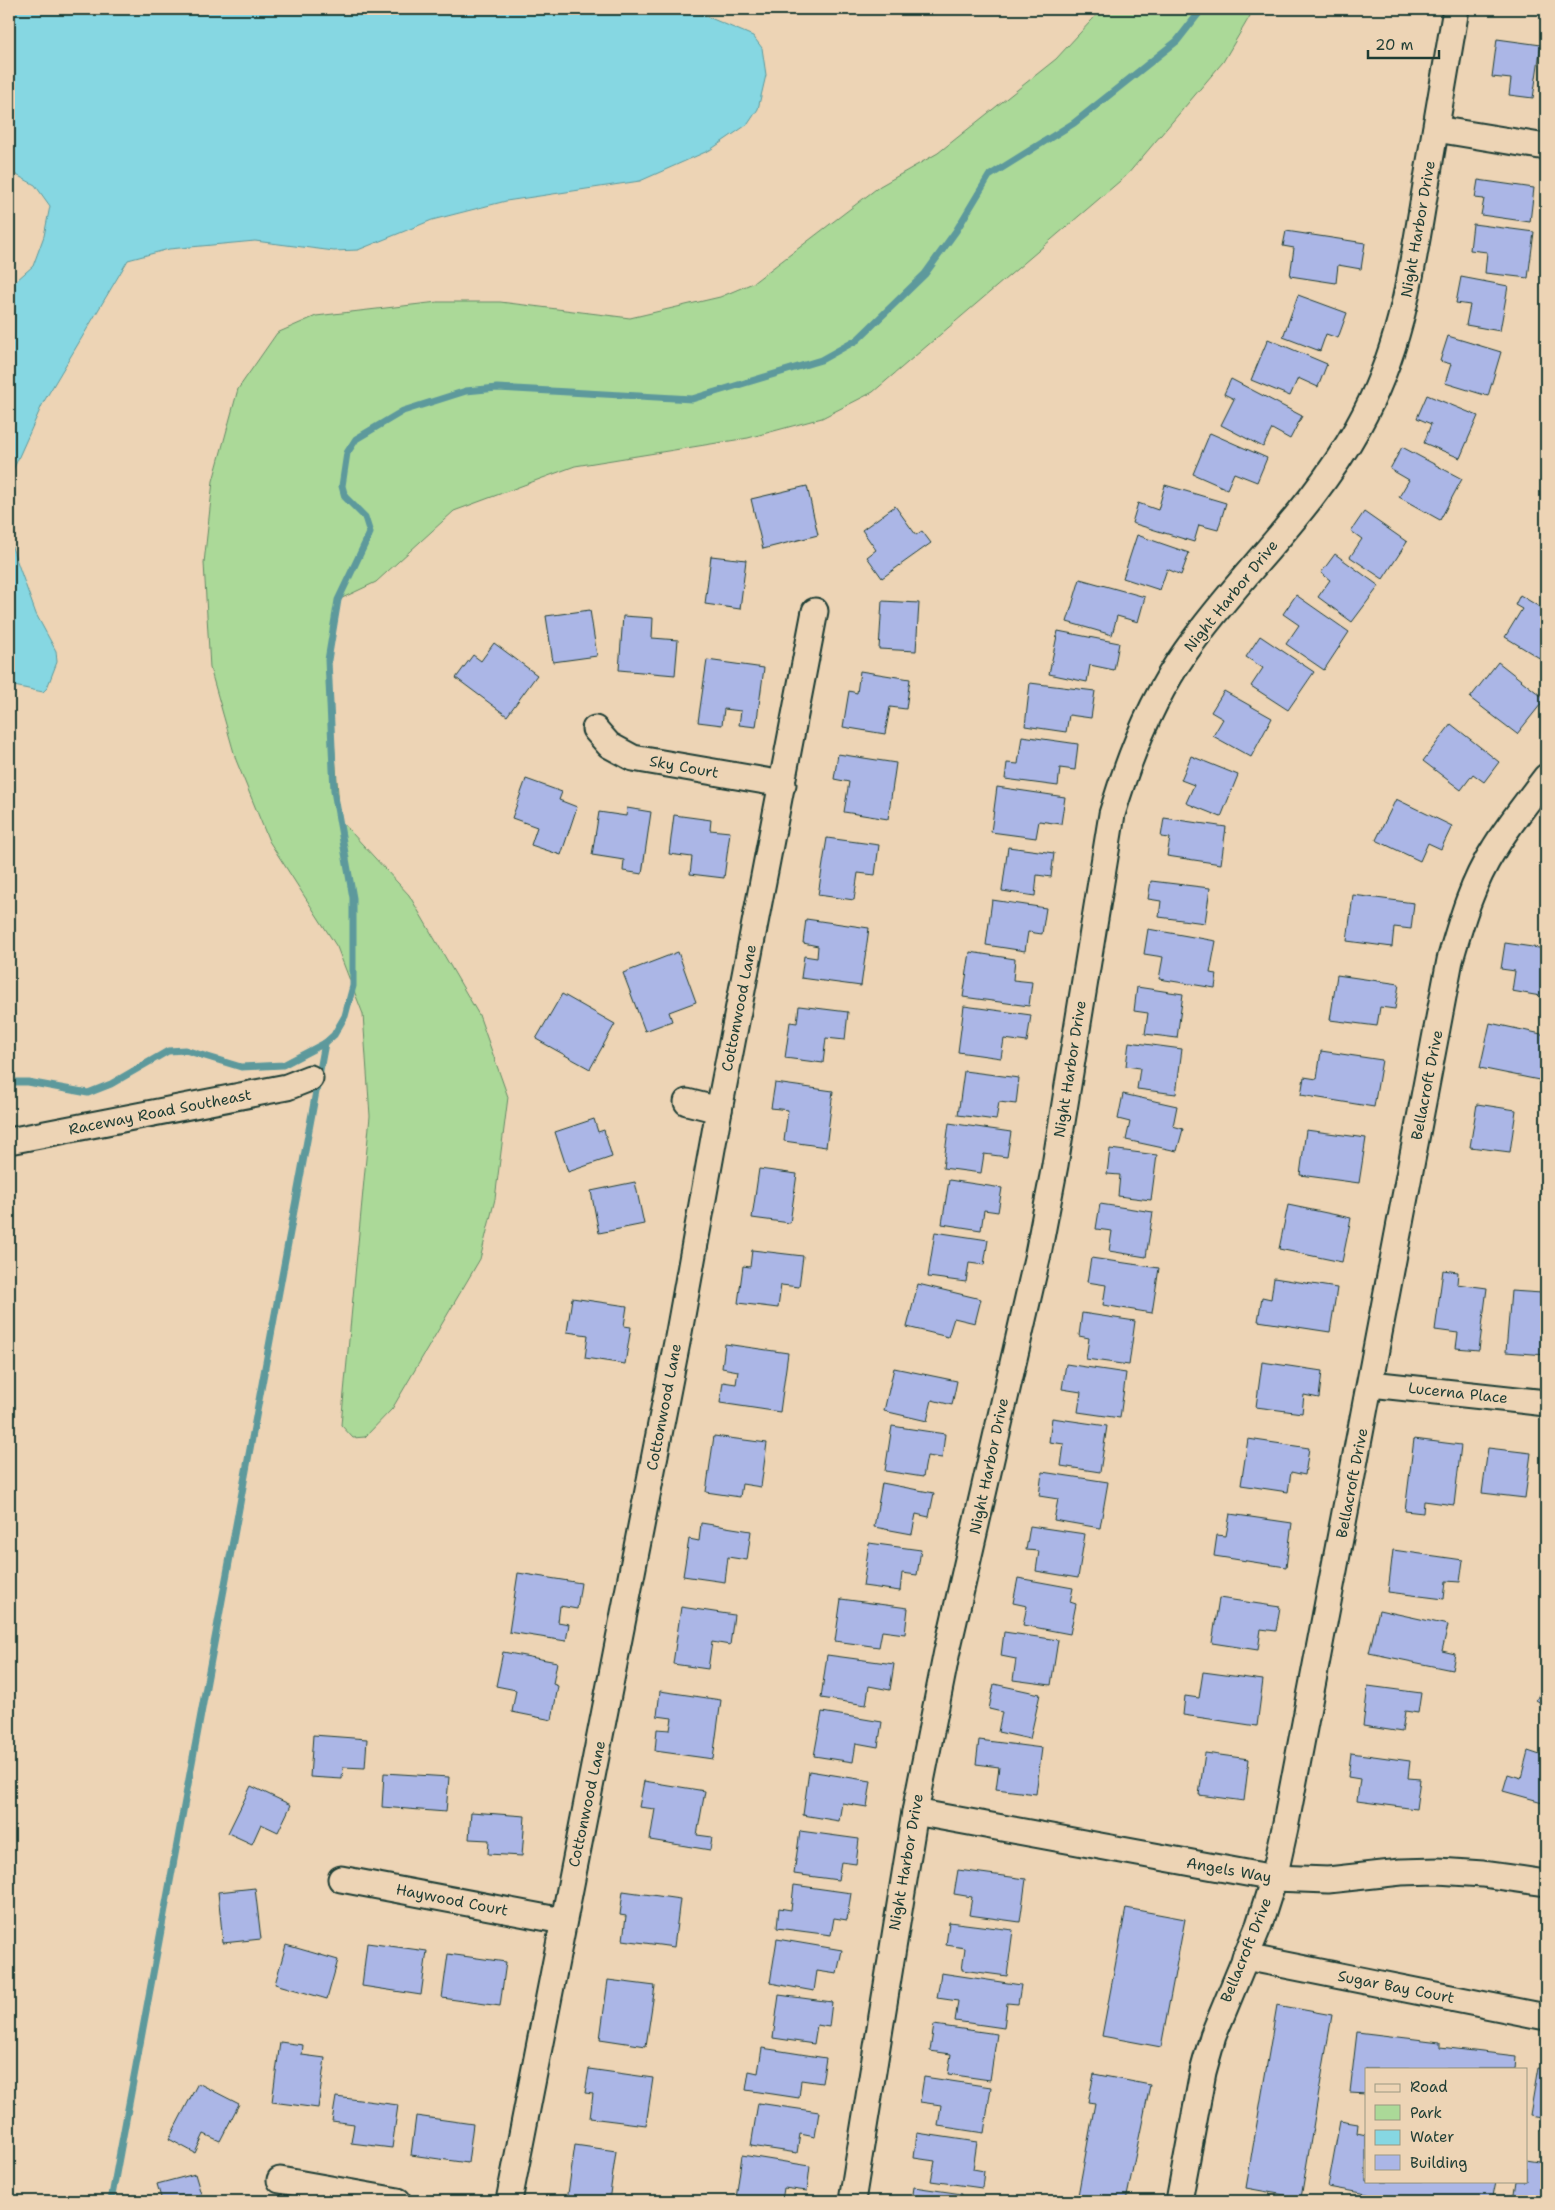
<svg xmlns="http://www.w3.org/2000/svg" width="1555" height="2210" font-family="'Shantell Sans',sans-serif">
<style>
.green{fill:#abd998;stroke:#658b66}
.water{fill:#86d7e2;stroke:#5d999c}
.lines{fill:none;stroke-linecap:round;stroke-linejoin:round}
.stream{stroke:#5d999c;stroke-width:7}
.building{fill:#abb6e6;stroke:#1f3d34}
.minor-casing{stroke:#1f3d34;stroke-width:29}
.minor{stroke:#edd4b5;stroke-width:25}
.labels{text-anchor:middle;stroke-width:4;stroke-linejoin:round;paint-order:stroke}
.street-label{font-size:15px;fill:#1f3d34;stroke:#edd4b5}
</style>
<rect width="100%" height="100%" fill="#edd4b5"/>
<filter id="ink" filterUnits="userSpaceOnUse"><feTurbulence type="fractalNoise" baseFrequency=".02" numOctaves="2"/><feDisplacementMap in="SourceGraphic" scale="10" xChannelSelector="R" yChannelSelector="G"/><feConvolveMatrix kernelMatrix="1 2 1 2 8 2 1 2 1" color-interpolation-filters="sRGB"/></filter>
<g filter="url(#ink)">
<!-- green -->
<path class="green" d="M1102 9H1254L1223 62 1127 175 873 392 822 418 748 438 575 466 454 511 376 582 338 600 328 660 340 820 409 895 479 1015 508 1097 495 1199 480 1259 392 1409 365 1437 353 1438 341 1425 370 1116 363 1014 337 947 269 841 236 760 210 668 204 563 213 481 238 389 277 333 316 316 438 302H500L630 318 720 297 753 283 880 186 938 153 1056 59Z"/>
<!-- water -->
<g class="water">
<path d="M9 9H689L753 36 762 48 766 75 758 109 748 124 710 150 640 181 506 201 432 220 358 250 334 251 255 241 169 249 128 260 43 403 9 479V287L33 266 44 236 50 206 35 185 9 171Z"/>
<path d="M9 539 36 614 56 651 57 662 47 688 43 692 9 685Z"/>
</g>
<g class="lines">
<!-- stream -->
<g class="stream">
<path d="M9 1082H28L88 1093 111 1084 168 1051 185 1050 241 1067 283 1065 325 1043 334 1035 345 1016 353 986V898L334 791 328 660 338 600 370 533 365 517 345 497 342 486 347 453 356 439 403 411 466 391 497 388 692 399 821 360 857 340 925 274 956 231 989 176 1074 123 1177 41 1202 9"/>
<path d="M111 2201 325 1043"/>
</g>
</g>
<!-- building -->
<g class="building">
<path d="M1497 39 1541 45 1533 98 1509 95 1511 79 1492 77Z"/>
<path d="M1478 180 1534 188 1530 222 1481 215 1484 199 1475 198Z"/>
<path d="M1473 224 1534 232 1528 278 1485 273 1487 252 1470 250Z"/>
<path d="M1286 231 1365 243 1361 269 1338 265 1336 283 1290 276 1294 248 1283 246Z"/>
<path d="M1461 277 1508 286 1500 331 1466 325 1470 305 1456 303Z"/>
<path d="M1298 295 1347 313 1338 338 1326 334 1320 351 1283 337Z"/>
<path d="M1448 336 1501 352 1488 396 1445 383 1451 364 1440 361Z"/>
<path d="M1268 339 1327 364 1318 387 1298 378 1290 396 1251 380Z"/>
<path d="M1231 379 1302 416 1290 439 1272 429 1263 447 1221 425 1234 399 1224 394Z"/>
<path d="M1427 395 1478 416 1460 458 1424 443 1431 424 1417 418Z"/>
<path d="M1210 433 1267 458 1257 482 1234 473 1227 489 1193 474Z"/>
<path d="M1402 447 1462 479 1440 520 1399 497 1409 480 1390 469Z"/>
<path d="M1165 485 1226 503 1218 530 1199 525 1194 542 1132 523 1138 503 1158 510Z"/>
<path d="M807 486 818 535 763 549 751 499Z"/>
<path d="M895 506 916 535 922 531 931 543 882 578 867 557 876 550 862 530Z"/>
<path d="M1364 512 1407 542 1383 579 1350 557 1362 539 1351 531Z"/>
<path d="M1137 535 1189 553 1181 575 1167 569 1160 590 1123 578Z"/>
<path d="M1335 554 1379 586 1352 622 1318 597 1330 580 1321 573Z"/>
<path d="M711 556 746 560 740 609 705 604Z"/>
<path d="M1080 579 1145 597 1138 622 1117 616 1112 635 1067 622Z"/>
<path d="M1296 595 1349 632 1324 670 1286 644 1299 625 1283 614Z"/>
<path d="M1520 595 1546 611V662L1505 637 1522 609 1515 605Z"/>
<path d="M882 601 919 603 916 651 879 649Z"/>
<path d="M590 610 597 656 553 662 546 616Z"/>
<path d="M623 616 653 618 652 638 678 640 675 675 619 670Z"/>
<path d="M1058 631 1119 643 1114 670 1090 665 1087 682 1049 674Z"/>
<path d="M1260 636 1314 672 1288 710 1251 686 1263 668 1246 657Z"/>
<path d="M494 643 537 675 507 716 456 678 473 655 481 661Z"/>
<path d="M707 660 764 668 756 727 739 725 741 711 724 709 722 725 698 722Z"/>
<path d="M1498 662 1545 699 1517 734 1470 698Z"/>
<path d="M860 671 910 679 906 709 890 707 885 734 843 727 849 691 857 693Z"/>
<path d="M1030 683 1095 691 1091 718 1069 715 1066 732 1025 726Z"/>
<path d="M1224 691 1272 718 1251 757 1213 736 1223 719 1211 712Z"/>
<path d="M1451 724 1499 762 1484 782 1473 774 1461 790 1423 761Z"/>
<path d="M1022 736 1078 744 1075 770 1060 768 1058 786 1005 779 1007 763 1018 764Z"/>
<path d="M838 754 896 763 888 819 844 812 849 782 834 779Z"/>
<path d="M1191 756 1238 775 1221 817 1186 803 1194 785 1181 780Z"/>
<path d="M526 779 562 792 559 800 577 807 561 855 531 845 537 827 512 818Z"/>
<path d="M997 787 1065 797 1061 824 1039 821 1036 838 991 832Z"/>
<path d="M1396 799 1452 826 1441 849 1428 843 1420 861 1376 840Z"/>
<path d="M627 808 651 812 642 874 623 871 624 860 592 855 599 812 626 816Z"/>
<path d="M674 815 711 820 710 830 730 832 724 878 690 874 692 857 669 854Z"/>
<path d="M1164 818 1226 827 1221 864 1167 856 1170 838 1161 837Z"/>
<path d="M827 838 879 845 875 875 858 873 854 900 818 895Z"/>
<path d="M1008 847 1054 853 1051 877 1037 875 1035 896 1002 891Z"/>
<path d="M1151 881 1210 888 1205 923 1159 917 1161 901 1148 899Z"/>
<path d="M1353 895 1414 903 1411 929 1394 927 1392 947 1347 941Z"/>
<path d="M992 900 1046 908 1042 934 1028 932 1025 951 986 945Z"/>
<path d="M806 919 869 928 861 986 801 978 804 956 817 958 818 946 803 943Z"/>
<path d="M1148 929 1216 941 1210 973 1217 974 1215 988 1159 979 1163 957 1144 954Z"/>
<path d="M1505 943 1546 949V997L1512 991 1515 971 1501 969Z"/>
<path d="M678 952 696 1002 669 1012 672 1021 645 1031 623 973Z"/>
<path d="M970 952 1015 959 1013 980 1032 982 1029 1006 963 997Z"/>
<path d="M1337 975 1399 984 1395 1009 1380 1007 1377 1026 1330 1020Z"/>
<path d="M1137 987 1183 994 1177 1038 1145 1034 1148 1013 1134 1011Z"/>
<path d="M562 994 615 1024 590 1069 536 1039Z"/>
<path d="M799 1006 848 1012 845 1040 826 1038 823 1063 785 1058 790 1022 797 1023Z"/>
<path d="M964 1006 1031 1015 1027 1042 1004 1039 1001 1058 958 1052Z"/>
<path d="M1490 1023 1546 1035V1072L1544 1081 1480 1068Z"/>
<path d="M1129 1042 1182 1049 1176 1094 1137 1089 1140 1068 1126 1066Z"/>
<path d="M1321 1051 1382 1060 1374 1107 1301 1095 1304 1077 1317 1079Z"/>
<path d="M964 1071 1019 1078 1016 1104 999 1102 996 1120 958 1115Z"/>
<path d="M775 1083 833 1091 826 1147 784 1141 788 1110 771 1108Z"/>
<path d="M1123 1094 1177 1106 1173 1126 1183 1129 1177 1151 1126 1140 1130 1122 1118 1119Z"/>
<path d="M1477 1104 1516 1110 1510 1152 1470 1147Z"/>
<path d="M594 1119 598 1132 604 1130 612 1157 568 1172 555 1132Z"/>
<path d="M949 1123 1011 1132 1007 1157 984 1154 981 1173 943 1168Z"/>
<path d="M1306 1130 1366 1138 1359 1183 1300 1175Z"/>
<path d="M1110 1149 1157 1155 1151 1200 1118 1196 1120 1175 1107 1174Z"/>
<path d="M759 1169 797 1174 790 1223 752 1218Z"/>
<path d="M949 1180 1002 1188 998 1212 984 1210 981 1230 942 1224Z"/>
<path d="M635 1182 644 1224 599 1233 591 1191Z"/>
<path d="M1100 1204 1153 1212 1146 1257 1109 1251 1112 1231 1096 1229Z"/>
<path d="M1288 1205 1351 1218 1342 1262 1279 1249Z"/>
<path d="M935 1232 988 1240 984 1265 969 1263 966 1282 928 1277Z"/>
<path d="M752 1250 803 1256 799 1287 781 1285 778 1308 738 1303 743 1266 750 1267Z"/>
<path d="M1091 1258 1159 1268 1152 1313 1103 1305 1106 1285 1087 1282Z"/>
<path d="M1443 1270 1458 1272 1457 1284 1487 1288 1479 1350 1456 1348 1458 1333 1435 1330Z"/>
<path d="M1274 1278 1337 1288 1330 1332 1258 1321 1262 1297 1271 1299Z"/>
<path d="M1543 1281H1546V1355L1506 1352 1511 1291 1542 1293Z"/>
<path d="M918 1284 981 1299 975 1323 954 1318 948 1337 907 1327Z"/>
<path d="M572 1298 627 1306 624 1326 631 1327 625 1364 585 1358 588 1335 567 1332Z"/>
<path d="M1082 1313 1135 1321 1129 1365 1086 1359 1089 1338 1079 1336Z"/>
<path d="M725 1344 788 1353 780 1412 720 1403 723 1382 736 1384 738 1371 722 1368Z"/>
<path d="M1262 1362 1322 1371 1319 1398 1304 1395 1302 1413 1256 1407Z"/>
<path d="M1066 1364 1126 1373 1120 1418 1078 1412 1081 1392 1062 1389Z"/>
<path d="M894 1368 957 1381 952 1405 932 1400 927 1421 884 1411Z"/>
<path d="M1052 1418 1107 1426 1100 1472 1061 1466 1064 1444 1049 1442Z"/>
<path d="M892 1426 945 1434 942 1458 927 1456 923 1477 885 1471Z"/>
<path d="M714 1436 767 1443 761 1487 742 1484 740 1497 706 1492Z"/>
<path d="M1248 1439 1309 1448 1305 1475 1291 1472 1288 1492 1241 1485Z"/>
<path d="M1414 1439 1461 1445 1454 1505 1424 1501 1423 1513 1405 1511Z"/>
<path d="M1488 1448 1531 1453 1525 1498 1482 1493Z"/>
<path d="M1042 1472 1108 1482 1100 1528 1054 1520 1058 1499 1039 1496Z"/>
<path d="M882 1483 934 1493 929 1517 916 1514 912 1534 874 1527Z"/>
<path d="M1230 1514 1292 1523 1286 1567 1214 1556 1217 1535 1226 1536Z"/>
<path d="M701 1523 751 1531 747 1560 728 1557 725 1582 683 1576 689 1539 699 1541Z"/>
<path d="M1030 1526 1085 1534 1078 1578 1036 1571 1039 1551 1026 1550Z"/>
<path d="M869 1543 921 1550 917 1575 902 1573 900 1591 863 1586Z"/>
<path d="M1393 1550 1463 1560 1460 1582 1446 1581 1444 1599 1388 1592Z"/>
<path d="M518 1573 581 1583 577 1609 560 1606 558 1622 569 1624 566 1641 509 1632Z"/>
<path d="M1018 1578 1073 1588 1070 1602 1076 1604 1070 1634 1023 1625 1027 1606 1013 1603Z"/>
<path d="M1219 1598 1280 1607 1276 1631 1261 1629 1258 1650 1212 1643Z"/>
<path d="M841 1599 908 1608 905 1634 882 1631 879 1647 835 1641Z"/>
<path d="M681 1607 734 1615 730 1645 712 1642 708 1669 673 1664Z"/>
<path d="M1379 1610 1448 1625 1442 1651 1455 1654 1452 1670 1369 1653Z"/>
<path d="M1004 1632 1058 1640 1051 1685 1013 1680 1016 1659 1001 1656Z"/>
<path d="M503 1652 557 1662 553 1684 558 1686 552 1720 512 1712 516 1690 496 1686Z"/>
<path d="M827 1655 894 1664 890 1690 869 1686 866 1705 821 1698Z"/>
<path d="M1203 1672 1263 1680 1257 1726 1183 1715 1185 1696 1199 1698Z"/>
<path d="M1546 1682V1706L1536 1700Z"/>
<path d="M994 1684 1040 1694 1030 1739 998 1732 1002 1712 989 1709Z"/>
<path d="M1368 1686 1421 1693 1418 1713 1405 1711 1402 1732 1363 1726Z"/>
<path d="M660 1691 721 1700 713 1759 655 1751 657 1729 670 1730 672 1718 657 1716Z"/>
<path d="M822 1712 882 1722 878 1747 856 1743 853 1762 814 1756Z"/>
<path d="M313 1735 367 1739 365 1768 343 1767 342 1779 310 1777Z"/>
<path d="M979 1740 1042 1748 1036 1794 996 1789 999 1767 976 1764Z"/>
<path d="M1528 1751 1546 1757V1803L1503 1791 1508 1774 1521 1778Z"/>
<path d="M1205 1753 1249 1759 1244 1801 1199 1795Z"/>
<path d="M1351 1753 1410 1761 1408 1778 1420 1779 1416 1809 1357 1801 1360 1779 1348 1777Z"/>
<path d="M809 1771 871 1781 867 1807 842 1803 839 1821 803 1815Z"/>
<path d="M384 1773 449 1777 446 1812 382 1807Z"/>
<path d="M644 1781 705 1791 697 1835 712 1837 710 1850 650 1840 655 1809 639 1807Z"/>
<path d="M251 1786 291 1805 278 1832 261 1824 252 1844 228 1833Z"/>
<path d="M471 1812 525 1816 522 1856 488 1854 489 1840 469 1839Z"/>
<path d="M800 1831 859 1839 856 1864 841 1862 838 1880 794 1874Z"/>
<path d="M958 1870 1026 1879 1020 1922 969 1915 972 1897 954 1894Z"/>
<path d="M794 1885 851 1893 847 1920 834 1918 831 1935 777 1928 779 1908 791 1910Z"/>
<path d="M255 1888 261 1939 223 1943 218 1892Z"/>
<path d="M623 1891 680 1899 674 1947 623 1940 626 1916 620 1915Z"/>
<path d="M1126 1908 1185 1919 1161 2047 1102 2036Z"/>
<path d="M949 1922 1013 1930 1007 1976 962 1970 965 1948 946 1945Z"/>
<path d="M777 1939 842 1950 837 1974 817 1971 814 1991 770 1983Z"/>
<path d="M367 1943 427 1951 421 1995 362 1986Z"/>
<path d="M286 1945 338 1960 327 1999 275 1984Z"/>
<path d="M448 1954 506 1962 500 2006 442 1998Z"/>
<path d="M941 1973 1021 1985 1018 2004 1007 2003 1004 2028 955 2021 958 2001 937 1998Z"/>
<path d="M608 1980 655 1986 646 2046 600 2039Z"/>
<path d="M779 1995 832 2002 829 2027 817 2025 814 2044 773 2038Z"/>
<path d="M1277 2005 1332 2015 1301 2198 1246 2188Z"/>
<path d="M934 2025 997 2034 990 2080 948 2074 951 2054 930 2051Z"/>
<path d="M1357 2032 1440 2042V2047L1516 2056 1515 2069H1366V2093L1350 2092Z"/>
<path d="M280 2042 303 2045 302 2055 325 2058 318 2108 272 2102Z"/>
<path d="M762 2048 826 2058 822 2083 801 2080 799 2098 746 2090 749 2071 758 2073Z"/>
<path d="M1538 2068 1546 2069V2131L1540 2130 1542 2117 1530 2115Z"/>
<path d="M589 2069 653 2078 646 2125 590 2118 593 2094 585 2093Z"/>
<path d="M1094 2074 1150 2085 1126 2201H1077L1095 2103 1088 2102Z"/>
<path d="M924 2077 991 2087 984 2133 938 2126 941 2105 920 2102Z"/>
<path d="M198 2083 239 2104 220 2141 204 2134 195 2153 169 2139Z"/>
<path d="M336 2097 398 2105 392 2148 351 2143 354 2124 332 2121Z"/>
<path d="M758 2103 819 2112 815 2137 800 2134 797 2153 751 2146Z"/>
<path d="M416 2116 473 2124 468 2163 411 2155Z"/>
<path d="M1340 2121 1358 2124 1357 2133 1366 2135V2181H1496L1492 2201H1405L1328 2187Z"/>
<path d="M917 2133 977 2142 973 2169 984 2171 982 2188 931 2181 935 2161 914 2158Z"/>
<path d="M575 2145 616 2151 609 2201H567Z"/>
<path d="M742 2155 810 2166 807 2191 784 2188 782 2201 736 2199Z"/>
<path d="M1526 2160 1546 2163V2201H1513L1516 2181H1526Z"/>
<path d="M195 2174 203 2201H162L157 2184Z"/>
<path d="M914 2187 962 2194 961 2201H912Z"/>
</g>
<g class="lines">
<defs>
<g id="minor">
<path d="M1436 129 1546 147"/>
<path d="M595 729 609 745 633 758 783 784"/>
<path d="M687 1102 719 1110"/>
<path d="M9 1141 287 1087 310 1078"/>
<path d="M1371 1384 1546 1403"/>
<path d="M915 1812 1274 1878 1328 1880 1401 1872 1438 1871 1483 1874 1546 1883"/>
<path d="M341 1879 563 1921"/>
<path d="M1245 1957 1546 2017"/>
<path d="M280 2180 398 2201"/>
<path d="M509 2201 679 1332 719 1110 815 611"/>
<path d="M852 2201 915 1812 947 1651 1038 1254 1055 1165 1112 814C1129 757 1151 700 1186 651 1240 574 1312 511 1358 427 1401 350 1411 276 1425 191 1435 130 1446 69 1456 9"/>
<path d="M1179 2201 1203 2072 1213 2036 1259 1925 1274 1878 1285 1828 1450 960C1461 922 1472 883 1494 849 1509 824 1528 801 1546 777"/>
</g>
</defs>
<!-- minor casing -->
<use href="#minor" class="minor-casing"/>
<!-- minor -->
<use href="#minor" class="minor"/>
</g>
</g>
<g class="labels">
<!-- street labels -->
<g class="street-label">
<text transform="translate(1418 229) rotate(-80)" y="5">Night Harbor Drive</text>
<text transform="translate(1231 596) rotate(-51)" y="5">Night Harbor Drive</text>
<text transform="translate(684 767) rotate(10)" y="5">Sky Court</text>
<text transform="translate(739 1008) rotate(-79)" y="5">Cottonwood Lane</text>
<text transform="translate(1070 1069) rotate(-81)" y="5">Night Harbor Drive</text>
<text transform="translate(1427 1085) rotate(-79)" y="5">Bellacroft Drive</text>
<text transform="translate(160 1112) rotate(-11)" y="5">Raceway Road Southeast</text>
<text transform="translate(1458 1393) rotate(6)" y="5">Lucerna Place</text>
<text transform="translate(664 1407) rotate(-79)" y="5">Cottonwood Lane</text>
<text transform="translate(989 1466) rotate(-78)" y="5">Night Harbor Drive</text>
<text transform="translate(1352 1483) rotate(-79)" y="5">Bellacroft Drive</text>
<text transform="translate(587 1804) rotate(-78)" y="5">Cottonwood Lane</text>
<text transform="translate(906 1862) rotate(-80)" y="5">Night Harbor Drive</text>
<text transform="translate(1229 1870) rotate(10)" y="5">Angels Way</text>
<text transform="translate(452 1900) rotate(11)" y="5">Haywood Court</text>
<text transform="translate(1246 1950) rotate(-68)" y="5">Bellacroft Drive</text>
<text transform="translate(1396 1987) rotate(11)" y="5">Sugar Bay Court</text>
</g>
</g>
<!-- margin -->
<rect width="1555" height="2210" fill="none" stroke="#edd4b5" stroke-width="30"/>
<rect x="15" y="15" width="1525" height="2180" fill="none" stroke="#1f3d34" stroke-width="2" filter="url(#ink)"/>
<!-- legend -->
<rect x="1365" y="2068" width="162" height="115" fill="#edd4b5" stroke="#9b9881"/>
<rect x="1375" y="2084" width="25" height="8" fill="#edd4b5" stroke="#9b9881"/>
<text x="1410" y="2092" font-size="15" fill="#1f3d34">Road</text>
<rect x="1375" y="2105" width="25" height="15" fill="#abd998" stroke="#9b9881"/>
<text x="1410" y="2118" font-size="15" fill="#1f3d34">Park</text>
<rect x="1375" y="2130" width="25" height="15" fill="#86d7e2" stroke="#9b9881"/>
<text x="1410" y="2142" font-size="15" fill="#1f3d34">Water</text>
<rect x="1375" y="2155" width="25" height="15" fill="#abb6e6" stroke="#9b9881"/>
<text x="1410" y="2168" font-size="15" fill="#1f3d34">Building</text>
<!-- scale -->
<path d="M1368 50v8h71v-8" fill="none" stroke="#1f3d34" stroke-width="2.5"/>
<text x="1375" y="50" font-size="15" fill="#1f3d34" stroke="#edd4b5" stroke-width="4" paint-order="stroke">20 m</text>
</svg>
